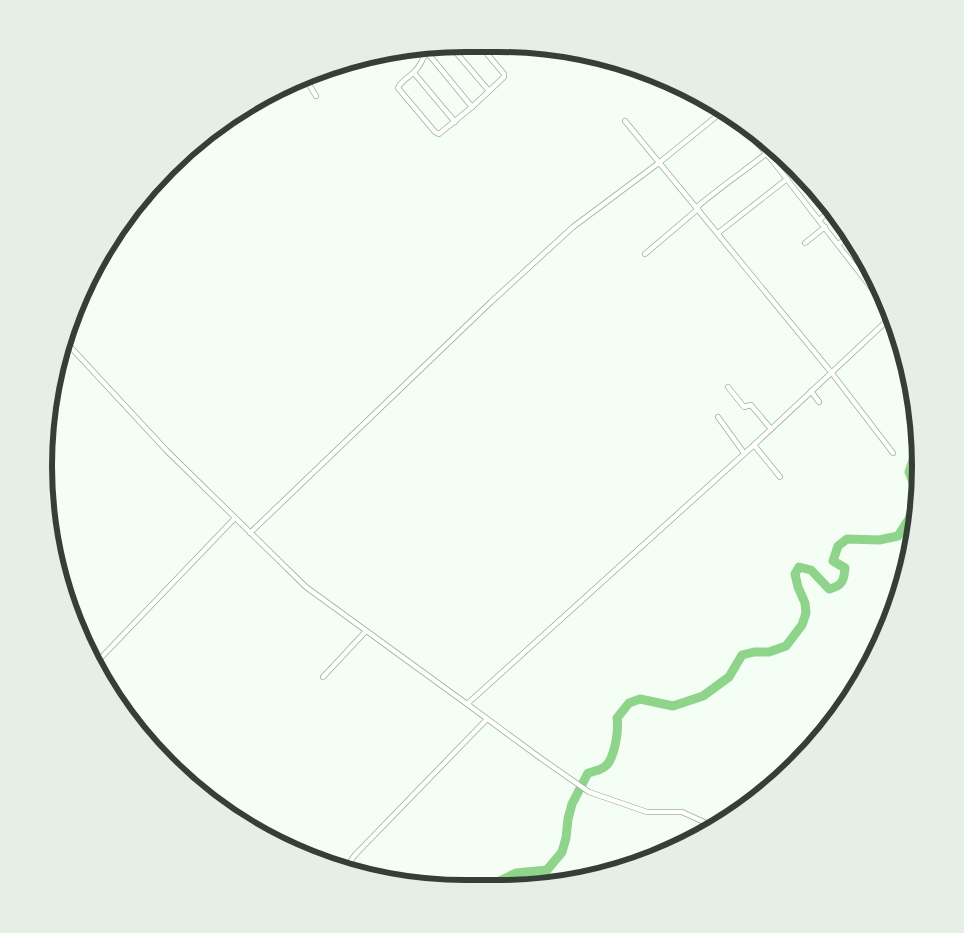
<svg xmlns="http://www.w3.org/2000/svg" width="964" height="933" font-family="'Asap Condensed',sans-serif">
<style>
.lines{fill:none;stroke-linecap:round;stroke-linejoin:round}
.stream{stroke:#74a772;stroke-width:1}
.river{stroke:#8fd48b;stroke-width:9}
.street-casing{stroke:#9cb19a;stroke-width:6}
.street{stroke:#fff;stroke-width:4.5}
.rim{fill:none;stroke:#363f36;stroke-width:6}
</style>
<rect width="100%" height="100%" fill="#f5fef4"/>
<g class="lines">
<!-- stream -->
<path class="stream" d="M854 262 862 257"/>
<!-- river -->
<path class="river" d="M485 888 516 873 547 870 562 852 566 838 568 819 572 804 588 773C596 771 605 769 609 762 615 752 619 730 617 718L629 703 640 699 673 706 703 696 729 677 742 655 754 652H769L786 646 802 625 806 613 805 603 798 587 795 574 799 567 811 570 829 589C842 586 844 581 845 568L833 561 838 546 847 539 879 540 898 536 909 519 915 499 914 485 909 472 919 442"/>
<defs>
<g id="street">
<path d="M454 50 489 91"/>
<path d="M426 51C423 59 420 67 413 73 408 78 401 81 398 88L435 132 439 134 472 107 504 77V74L483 49"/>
<path d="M426 51 472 107"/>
<path d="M414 73 455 122"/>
<path d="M304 76 316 96"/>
<path d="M625 121 831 372 893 453"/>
<path d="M740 123 772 160 887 308"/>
<path d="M772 160 781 154"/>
<path d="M697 207C719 188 743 172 767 153"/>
<path d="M819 220 831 210"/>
<path d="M718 233 787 179"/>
<path d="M805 243 825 227"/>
<path d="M839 244 849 235"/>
<path d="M645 254 698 209"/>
<path d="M64 340 167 451 306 587 467 704 754 445 891 317"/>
<path d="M728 387 744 407 751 405 771 429"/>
<path d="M811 391 819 402"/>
<path d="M718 417 744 453"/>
<path d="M754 445 780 477"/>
<path d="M250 533 491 302 573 227 660 162 723 111"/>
<path d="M95 664 235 518"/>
<path d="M323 677 366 631"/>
<path d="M467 704 539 757 589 792 647 812H682L715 827"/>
<path d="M344 870 355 855 487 719"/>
</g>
</defs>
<!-- street casing -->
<use href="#street" class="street-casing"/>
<!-- street -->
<use href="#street" class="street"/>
</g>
<!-- crop -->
<path d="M0 0H964V933H0ZM466 52H498A414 414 0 0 1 912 466V466A414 414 0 0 1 498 880H466A414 414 0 0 1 52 466V466A414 414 0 0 1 466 52Z" fill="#e6efe5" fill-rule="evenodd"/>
<path class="rim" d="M466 52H498A414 414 0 0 1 912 466V466A414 414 0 0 1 498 880H466A414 414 0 0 1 52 466V466A414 414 0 0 1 466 52Z"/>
</svg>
